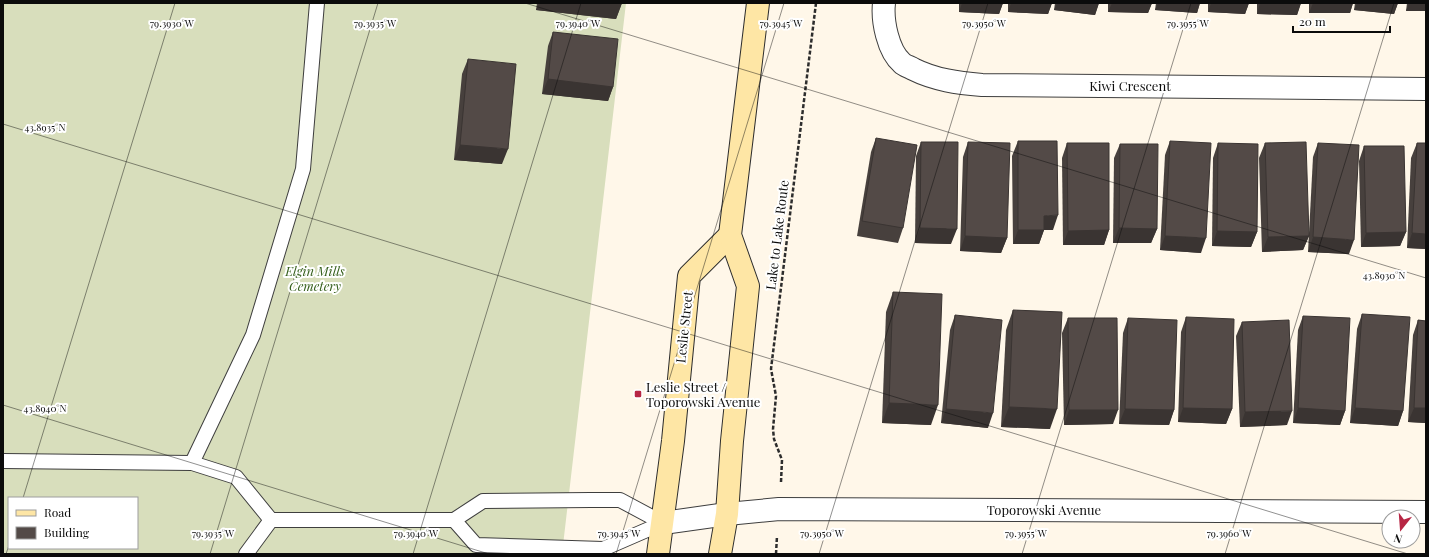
<svg xmlns="http://www.w3.org/2000/svg" width="1429" height="557" font-family="'Playfair Display',serif">
<style>
.cemetery{fill:#d8debc;fill-rule:evenodd}
.lines{fill:none;stroke-linecap:round;stroke-linejoin:round}
.service-casing{stroke:#3e3e3e;stroke-width:16}
.minor-casing{stroke:#3e3e3e;stroke-width:24}
.secondary-casing{stroke:#2d2d2d;stroke-width:24}
.path{stroke:#2d2d2d;stroke-width:2.5;stroke-dasharray:4 2;stroke-linecap:butt}
.service{stroke:#fff;stroke-width:14}
.minor{stroke:#fff;stroke-width:22}
.secondary{stroke:#fee6a5;stroke-width:22}
.wall{fill:#47403d}
.shaded-wall{fill:#3a3432}
.building{fill:#534a47;stroke:#3a3432}
.ticks{fill:none;stroke:#0b0b0b;stroke-width:1;stroke-opacity:0.45}
.poi-dot{fill:#b72644;stroke:#fff;stroke-width:1.5}
.labels{text-anchor:middle;stroke-width:4;stroke-linejoin:round;paint-order:stroke}
.street-label{font-size:13px;fill:#0b0b0b;stroke:#fff}
.park-label{font-size:13px;font-style:italic;fill:#36601d;stroke:#fff}
.poi-label{font-size:13px;fill:#0b0b0b;stroke:#fff;text-anchor:start}
.ticks-label{font-size:10px;text-anchor:middle;fill:#0b0b0b;stroke:#fff;stroke-width:4;stroke-linejoin:round;paint-order:stroke}
</style>
<rect width="100%" height="100%" fill="#fff7e9"/>
<!-- cemetery -->
<path class="cemetery" d="M3 3H626L562 554H3ZM9 498H137V548H9Z"/>
<g class="lines">
<defs>
<g id="service">
<path d="M3 461 192 463 236 477 271 520 246 554"/>
<path d="M192 463 253 335 303 169 317 3"/>
<path d="M271 520H454L483 501 591 500H620L663 523"/>
<path d="M454 520 476 545 603 549 663 523"/>
</g>
<g id="minor">
<path d="M884 3C882 21 888 51 902 63 905 66 910 67 913 69 935 80 958 83 982 85L1426 89"/>
<path d="M663 523 727 514 779 509 1426 512"/>
</g>
<g id="secondary">
<path d="M658 554 673 441 689 276 730 235"/>
<path d="M720 554 727 514 732 441 748 286 730 235 758 3"/>
</g>
</defs>
<!-- service casing -->
<use href="#service" class="service-casing"/>
<!-- minor casing -->
<use href="#minor" class="minor-casing"/>
<!-- secondary casing -->
<use href="#secondary" class="secondary-casing"/>
<!-- path -->
<g class="path">
<path d="M781 482 782 460 774 439 773 429 776 396 771 369 816 3"/>
<path d="M776 554 777 536"/>
</g>
<!-- service -->
<use href="#service" class="service"/>
<!-- minor -->
<use href="#minor" class="minor"/>
<!-- secondary -->
<use href="#secondary" class="secondary"/>
</g>
<!-- wall -->
<g class="wall">
<path d="M537 3H622L616 19 536 10Z"/>
<path d="M959 3H1003L999 14 959 12Z"/>
<path d="M1008 3H1052L1048 14 1008 12Z"/>
<path d="M1055 3H1099L1095 15 1054 10Z"/>
<path d="M1108 3H1152L1148 13 1108 12Z"/>
<path d="M1156 3H1200L1197 13 1155 10Z"/>
<path d="M1208 3H1249L1245 14 1208 12Z"/>
<path d="M1257 3H1301L1297 15 1257 14Z"/>
<path d="M1309 3H1353L1350 13H1309Z"/>
<path d="M1355 3H1398L1394 14 1354 10Z"/>
<path d="M1407 3H1426L1406 11Z"/>
<path d="M553 32 613 87 608 101 542 94 548 46Z"/>
<path d="M468 59 502 164 454 160 462 74Z"/>
<path d="M876 138 903 228 898 243 857 236 871 152Z"/>
<path d="M1018 141 1053 230H1044L1039 244H1013L1012 156Z"/>
<path d="M1170 141 1201 253 1160 250 1165 155Z"/>
<path d="M921 142 951 244 915 243 916 156Z"/>
<path d="M968 142 1007 238 1001 253 960 251 963 157Z"/>
<path d="M1067 143 1109 230 1104 245H1063L1062 158Z"/>
<path d="M1218 143 1257 232 1251 247 1212 246 1213 158Z"/>
<path d="M1265 143 1309 236 1303 250 1262 252 1259 158Z"/>
<path d="M1318 143 1349 254 1308 252 1313 157Z"/>
<path d="M1417 143 1426 249 1407 248 1411 158Z"/>
<path d="M1120 144 1157 229 1151 243H1113L1114 158Z"/>
<path d="M1364 146 1406 232 1400 246 1361 247 1359 161Z"/>
<path d="M893 292 931 425 882 423 886 312Z"/>
<path d="M1013 310 1050 429 1001 427 1006 330Z"/>
<path d="M1362 314 1403 411 1398 426 1350 423 1357 329Z"/>
<path d="M955 315 988 428 941 423 950 330Z"/>
<path d="M1303 316 1345 411 1340 425 1293 423 1298 330Z"/>
<path d="M1186 317 1232 409 1226 424 1178 422 1181 332Z"/>
<path d="M1068 318 1113 424 1064 425 1062 333Z"/>
<path d="M1128 318 1174 410 1169 425 1119 424 1123 333Z"/>
<path d="M1418 320 1426 321V423L1408 422 1413 335Z"/>
<path d="M1242 322 1287 425 1240 427 1236 336Z"/>
</g>
<!-- shaded-wall -->
<g class="shaded-wall">
<path d="M539 3H622L616 19 536 10Z"/>
<path d="M962 3H1003L999 14 959 12Z"/>
<path d="M1011 3H1052L1048 14 1008 12Z"/>
<path d="M1057 3H1099L1095 15 1054 10Z"/>
<path d="M1112 3H1152L1148 13 1108 12Z"/>
<path d="M1158 3H1200L1197 13 1155 10Z"/>
<path d="M1211 3H1249L1245 14 1208 12Z"/>
<path d="M1260 3H1301L1297 15 1257 14Z"/>
<path d="M1313 3H1353L1350 13H1309Z"/>
<path d="M1357 3H1398L1394 14 1354 10Z"/>
<path d="M1409 3H1426V11H1406Z"/>
<path d="M548 79 613 87 608 101 542 94Z"/>
<path d="M460 145 508 149 502 164 454 160Z"/>
<path d="M1058 215 1053 230H1044L1039 244H1013L1018 230 1044 216Z"/>
<path d="M920 228 957 229 951 244 915 243Z"/>
<path d="M1119 228 1157 229 1151 243H1113Z"/>
<path d="M1109 230 1104 245H1063L1068 231Z"/>
<path d="M1217 231 1257 232 1251 247 1212 246Z"/>
<path d="M1406 232 1400 246 1361 247 1366 233Z"/>
<path d="M1412 233 1426 234V249L1407 248Z"/>
<path d="M965 236 1007 238 1001 253 960 251Z"/>
<path d="M1165 236 1206 238 1201 253 1160 250Z"/>
<path d="M1309 236 1303 250 1262 252 1268 237Z"/>
<path d="M1313 237 1354 240 1349 254 1308 252Z"/>
<path d="M889 403 938 405 931 425 882 423Z"/>
<path d="M1009 407 1057 409 1050 429 1001 427Z"/>
<path d="M1183 408 1232 409 1226 424 1178 422Z"/>
<path d="M1298 408 1345 411 1340 425 1293 423Z"/>
<path d="M1355 408 1403 411 1398 426 1350 423Z"/>
<path d="M1414 408H1426V423L1408 422Z"/>
<path d="M946 409 993 413 988 428 941 423Z"/>
<path d="M1125 409 1174 410 1169 425 1119 424Z"/>
<path d="M1069 410H1118L1113 424 1064 425Z"/>
<path d="M1292 411 1287 425 1240 427 1245 412Z"/>
</g>
<!-- building -->
<g class="building">
<path d="M553 32 618 39 613 87 548 79Z"/>
<path d="M468 59 516 64 508 149 460 145Z"/>
<path d="M876 138 917 145 903 228 862 221Z"/>
<path d="M1018 141H1057L1058 215 1044 216V230H1018Z"/>
<path d="M1170 141 1211 143 1206 238 1165 236Z"/>
<path d="M921 142H958L957 229 920 228Z"/>
<path d="M968 142 1010 143 1007 238 965 236Z"/>
<path d="M1306 142 1309 236 1268 237 1265 143Z"/>
<path d="M1067 143H1109V230L1068 231Z"/>
<path d="M1218 143 1258 144 1257 232 1217 231Z"/>
<path d="M1318 143 1359 145 1354 240 1313 237Z"/>
<path d="M1417 143H1426V234L1412 233Z"/>
<path d="M1120 144H1158L1157 229 1119 228Z"/>
<path d="M1364 146H1404L1406 232 1366 233Z"/>
<path d="M893 292 942 294 938 405 889 403Z"/>
<path d="M1013 310 1062 312 1057 409 1009 407Z"/>
<path d="M1362 314 1410 317 1403 411 1355 408Z"/>
<path d="M955 315 1002 320 993 413 946 409Z"/>
<path d="M1303 316 1350 318 1345 411 1298 408Z"/>
<path d="M1186 317 1234 319 1232 409 1183 408Z"/>
<path d="M1068 318H1117L1118 410H1069Z"/>
<path d="M1128 318 1177 320 1174 410 1125 409Z"/>
<path d="M1289 320 1292 411 1245 412 1242 322Z"/>
<path d="M1418 320 1426 321V408H1414Z"/>
</g>
<!-- ticks -->
<path class="ticks" d="M525 3 1426 278M3 124 1408 554M3 405 489 554M23 498 175 3M6 554 9 545M210 554 378 3M413 554 581 3M616 554 784 3M819 554 988 3M1022 554 1191 3M1225 554 1394 3"/>
<!-- markers -->
<rect class="poi-dot" x="634" y="390" width="8" height="8" rx="2"/>
<g class="labels">
<!-- street labels -->
<g class="street-label">
<text x="1130" y="91">Kiwi Crescent</text>
<text transform="translate(777 235) rotate(-83)" y="5">Lake to Lake Route</text>
<text transform="translate(684 327) rotate(-84)" y="5">Leslie Street</text>
<text x="1044" y="515">Toporowski Avenue</text>
</g>
<!-- park labels -->
<g class="park-label">
<text x="315" y="276">Elgin Mills<tspan x="315" dy="15">Cemetery</tspan></text>
</g>
<!-- poi labels -->
<g class="poi-label">
<text x="646" y="392">Leslie Street /<tspan x="646" dy="15">Toporowski Avenue</tspan></text>
</g>
</g>
<g class="ticks-label">
<text x="172" y="27">79.3930°W</text>
<text x="375" y="27">79.3935°W</text>
<text x="578" y="27">79.3940°W</text>
<text x="781" y="27">79.3945°W</text>
<text x="984" y="27">79.3950°W</text>
<text x="1188" y="27">79.3955°W</text>
<text x="45" y="131">43.8935°N</text>
<text x="1384" y="279">43.8930°N</text>
<text x="45" y="412">43.8940°N</text>
<text x="213" y="537">79.3935°W</text>
<text x="416" y="537">79.3940°W</text>
<text x="619" y="537">79.3945°W</text>
<text x="822" y="537">79.3950°W</text>
<text x="1026" y="537">79.3955°W</text>
<text x="1229" y="537">79.3960°W</text>
</g>
<!-- border -->
<rect width="1429" height="557" fill="none" stroke="#0b0b0b" stroke-width="8"/>
<!-- legend -->
<rect x="8" y="497" width="130" height="52" fill="#ffffff" stroke="#9d9d9d"/>
<rect x="16" y="510" width="20" height="6" fill="#fee6a5" stroke="#9d9d9d"/>
<text x="44" y="517" font-size="12" fill="#0b0b0b">Road</text>
<rect x="16" y="527" width="20" height="12" fill="#534a47" stroke="#9d9d9d"/>
<text x="44" y="537" font-size="12" fill="#0b0b0b">Building</text>
<!-- north arrow -->
<g transform="translate(1401 529) rotate(197)"><circle r="19" fill="#ffffff" stroke="#9d9d9d"/>
<path d="M0-3L7 15L0 10L-7 15Z" fill="#b72644"/>
<text y="-6" font-size="11" font-weight="bold" text-anchor="middle" fill="#0b0b0b">N</text>
</g>
<!-- scale -->
<path d="M1293 26v6h97v-6" fill="none" stroke="#0b0b0b" stroke-width="2"/>
<text x="1299" y="26" font-size="12" fill="#0b0b0b" stroke="#ffffff" stroke-width="3" paint-order="stroke">20 m</text>
</svg>
